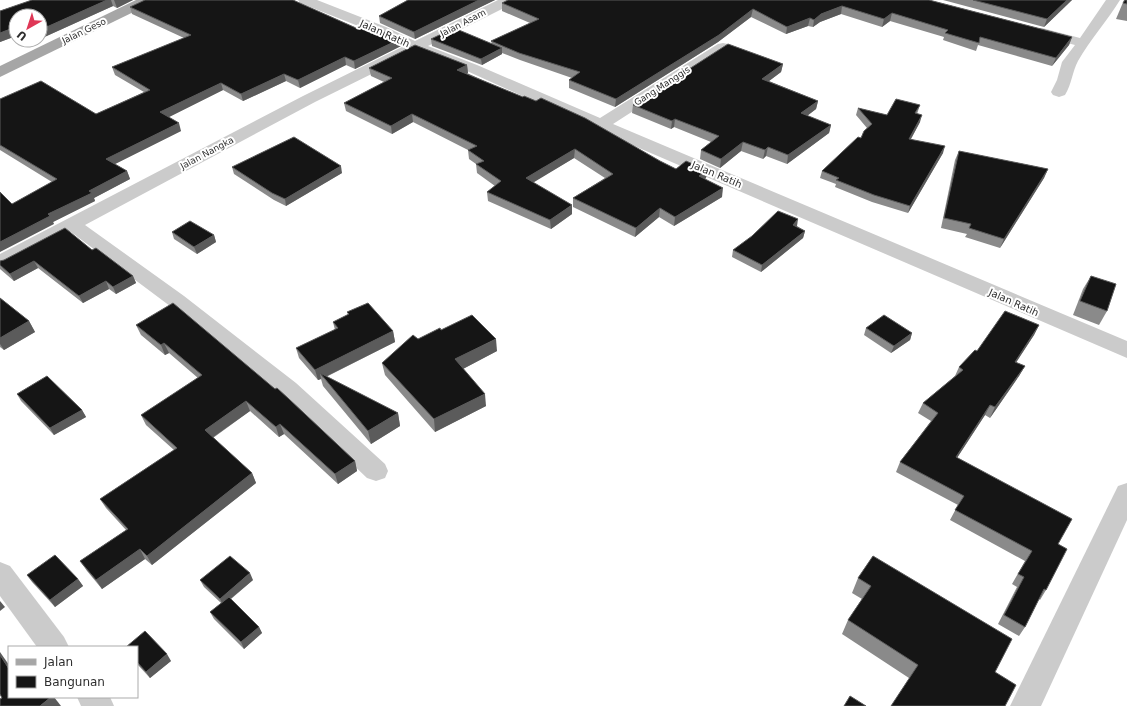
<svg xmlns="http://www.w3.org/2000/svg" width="1127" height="706" font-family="'DejaVu Sans',sans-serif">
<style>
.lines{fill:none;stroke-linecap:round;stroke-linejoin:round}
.minor{fill:#cbcbcb;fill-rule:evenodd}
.major{fill:#a6a6a6;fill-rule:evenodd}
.wall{fill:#8a8a8a}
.shaded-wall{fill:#5b5b5b}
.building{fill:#151515;stroke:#5b5b5b}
.labels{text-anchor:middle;stroke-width:4;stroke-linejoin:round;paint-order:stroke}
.far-street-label{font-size:9px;fill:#2e2e2e;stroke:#fff}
.street-label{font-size:10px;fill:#2e2e2e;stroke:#fff}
</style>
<rect width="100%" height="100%" fill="#fff"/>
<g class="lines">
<!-- minor -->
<g class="minor">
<path d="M298 0H317L386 27 415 41 498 0H516L514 3 428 46 477 65 600 118 718 44 723 43 728 44 730 47 728 50 613 124 1127 341V358L595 129 467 71 416 52 315 102 85 225 184 296 296 383 385 464 388 471 385 478 376 481 367 478 280 395 170 306 71 232 7 266 0 268V254L303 96 404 46 376 33 300 3Z"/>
<path d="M1106 0H1120C1107 21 1090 40 1078 61 1072 72 1072 84 1065 95L1059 97 1053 95 1051 92 1057 80 1062 62 1075 45 1037 35 1035 32 1037 29 1042 28 1080 38Z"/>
<path d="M1127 483V520L1041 706H1010L1118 486Z"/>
<path d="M0 562 10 566 64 637 69 647H37L0 596Z"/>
<path d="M77 697H110L114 706H81Z"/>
</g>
<!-- major -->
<path class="major" d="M136 0H154L152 3 0 77V66Z"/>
</g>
<!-- wall -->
<g class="wall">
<path d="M32 0H133L117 8 113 6 40 39V16H16V36L0 42V11Z"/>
<path d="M145 0H295L294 1 356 28 400 39 401 46 355 69 346 65 300 88 286 81 243 101 223 90 169 117 181 131 115 164 127 171 130 179 94 198 95 201 53 222 54 224 12 204 52 182 0 150V99L96 114 144 92 115 75 112 67 184 38 132 14 130 7Z"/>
<path d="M408 0H495L415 39 380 23 379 16Z"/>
<path d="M929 0 1072 37 1069 45 1052 66 978 45 976 51 943 40 944 37 890 21 882 27 841 14 820 22 813 27 808 26 786 34 751 17 718 42 615 107 569 88V80L572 78 520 60 502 53V54L482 65 432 46 431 39 492 44 491 41 530 23 502 11V3Z"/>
<path d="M943 0H1072L1044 27Z"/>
<path d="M1124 0H1127V21L1116 19Z"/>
<path d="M783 64 781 72 769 81 818 101 816 109 807 116 831 125 829 133 787 164 766 156 763 159 741 151 720 168 700 159 701 150 711 142 674 127 671 129 632 113 633 105Z"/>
<path d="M467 65 468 73H467L676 169 707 170 706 178 705 179 722 197 674 226 659 217 635 237 573 207V198L605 178 574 158 533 182 572 214 551 229 488 201 487 192 495 186 477 173 476 164 469 159 468 150 413 122 392 134 346 111 344 103 384 82 371 76 369 68Z"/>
<path d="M920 105 917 114 920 122 911 139 943 153 908 213 872 202 835 187 836 184 820 178 822 171 861 138 867 128 856 115 858 108 887 115Z"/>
<path d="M959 151 1048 169 1044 178 1000 248 965 237 967 234 941 228 955 160Z"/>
<path d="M232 167 342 173 286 206 274 200 234 174Z"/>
<path d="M797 226 805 231 803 238 761 272 732 257 733 250Z"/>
<path d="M172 232 214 235 216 242 197 254 174 239Z"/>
<path d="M92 250 133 276 136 283 116 294 109 289 83 303 38 268 14 281 0 269V261Z"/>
<path d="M1091 276 1107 311 1099 325 1073 315 1083 289Z"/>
<path d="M0 298 29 321 35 332 4 350 0 347Z"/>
<path d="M347 312 393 331 395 342 326 377 398 413 400 426 371 444 323 386 321 379 318 380 299 358 296 348 335 330 333 322 348 315Z"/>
<path d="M136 325 355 461 357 471 338 484 284 434 279 437 250 411 213 438 252 473 256 483 152 565 145 559 102 589 87 571 80 561 126 530 106 508 100 499 174 450 146 425 141 415 198 378 169 353 165 355 141 335Z"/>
<path d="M1039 325 1034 335 1016 362 1025 366 1019 376 990 418 985 415 957 458 1058 544 1046 590 1040 600 1039 599 1025 627 1019 636 998 624 1017 587 1012 584 1025 561 950 520 958 505 896 472 900 462 931 421 918 413 923 403 955 376 959 367 977 351Z"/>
<path d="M866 328 912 333 910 340 891 353 864 335Z"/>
<path d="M441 330 497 351 463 369 486 406 435 432 385 375 382 363 418 339Z"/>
<path d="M17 394 82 410 86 417 54 435 21 401Z"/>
<path d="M873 556 995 672 909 678 842 634 848 620 862 599 852 593 858 578Z"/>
<path d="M27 575 78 579 83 586 55 607 32 582Z"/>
<path d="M200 580H253L231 599 259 627 262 633 244 649 214 619 210 612 221 603 204 587Z"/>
<path d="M137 647 171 661 150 678 137 664Z"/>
</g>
<!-- shaded-wall -->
<g class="shaded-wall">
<path d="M107 0H111L113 6 40 39V30Z"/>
<path d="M114 0H133L117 8Z"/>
<path d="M479 0H495L415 39 414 32Z"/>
<path d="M1067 0H1072L1044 27 1047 19Z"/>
<path d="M842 6 841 14 820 22 813 27 814 20 821 14Z"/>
<path d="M753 9 751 17 718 42 615 107 616 99Z"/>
<path d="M892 13 890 21 882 27 884 19Z"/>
<path d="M810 18 808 26 786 34 787 27Z"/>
<path d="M13 28 16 36 0 42V33Z"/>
<path d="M1072 37 1069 45 1052 66 1056 58Z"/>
<path d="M400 39 401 46 355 69 354 61Z"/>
<path d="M502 48V54L482 65 481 59Z"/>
<path d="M345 57 346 65 300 88 298 80Z"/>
<path d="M783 64 781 72 761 87 762 79Z"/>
<path d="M467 65 468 73 458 78 457 70Z"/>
<path d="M284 74 286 81 243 101 241 94Z"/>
<path d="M221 83 223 90 163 120 160 112Z"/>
<path d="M818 101 816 109 799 122 801 113Z"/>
<path d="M412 114 413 122 392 134 391 126Z"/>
<path d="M922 115 920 122 907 146 909 139Z"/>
<path d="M675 119 674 127 671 129 672 121Z"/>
<path d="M179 123 181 131 109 167 106 159Z"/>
<path d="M831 125 829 133 787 164 788 155Z"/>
<path d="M743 142 741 151 720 168 721 159Z"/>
<path d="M945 146 943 153 908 213 910 206Z"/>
<path d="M768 147 766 156 763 159 765 150Z"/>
<path d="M575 149 574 158 526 187V178Z"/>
<path d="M341 166 342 173 286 206 285 199Z"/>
<path d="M1048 169 1044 178 1000 248 1004 239Z"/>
<path d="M707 170 706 178 697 185 699 176Z"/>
<path d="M127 171 130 179 94 198 95 201 53 222 54 224 0 252V242L89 191Z"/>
<path d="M723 188 722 197 674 226 675 217Z"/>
<path d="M572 205V214L551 229 550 220Z"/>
<path d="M660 208 659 217 635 237 636 228Z"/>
<path d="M798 219 797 226 791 232 793 225Z"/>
<path d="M805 231 803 238 761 272 762 265Z"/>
<path d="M214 235 216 242 197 254 194 247Z"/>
<path d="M34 261 38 268 14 281 10 274Z"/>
<path d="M133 276 136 283 116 294 113 287Z"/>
<path d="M106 281 109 289 83 303 79 296Z"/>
<path d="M29 321 35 332 4 350 0 344V338Z"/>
<path d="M1039 325 1034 335 1010 372 1015 362Z"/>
<path d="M393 331 395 342 323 378 320 373 321 379 318 380 315 370Z"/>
<path d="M912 333 910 340 891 353 894 346Z"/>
<path d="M496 339 497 351 457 372 455 359Z"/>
<path d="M164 343 169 353 165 355 161 345Z"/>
<path d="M1025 366 1019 376 990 418 995 407Z"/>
<path d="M485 394 486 406 435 432 434 419Z"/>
<path d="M246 401 250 411 209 440 205 430Z"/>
<path d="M990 405 985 415 951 467 956 457Z"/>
<path d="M82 410 86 417 54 435 50 428Z"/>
<path d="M398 413 400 426 371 444 368 431Z"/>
<path d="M280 424 284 434 279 437 276 427Z"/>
<path d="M355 461 357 471 338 484 335 474Z"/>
<path d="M252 473 256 483 152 565 147 556Z"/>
<path d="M140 549 145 559 102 589 96 580Z"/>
<path d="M250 573 253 580 223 605 220 599Z"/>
<path d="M78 579 83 586 55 607 50 600Z"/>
<path d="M0 601 5 607 0 611Z"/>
<path d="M259 627 262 633 244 649 241 642Z"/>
<path d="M0 652 9 665V669L0 655Z"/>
<path d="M167 654 171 661 150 678 146 672Z"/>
<path d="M51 697H54L61 706H40Z"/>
</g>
<!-- building -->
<g class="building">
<path d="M32 0H107L40 30V16H16V29L13 28 0 33V11Z"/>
<path d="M145 0H293L356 28 364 23 400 39 354 61 345 57 298 80 284 74 241 94 221 83 160 112 179 123 106 159 127 171 89 191 92 193 48 214 50 216 0 242V192L12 204 57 179 0 145V99L41 81 96 114 150 90 112 67 191 35 130 7Z"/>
<path d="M408 0H479L414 32 379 16Z"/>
<path d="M508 0H929L1072 37 1056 58 980 37 979 43 945 33 948 30 892 13 884 19 842 6 821 14 814 20 810 18 787 27 753 9 719 35 616 99 569 80 580 72 519 53 491 41 539 19 502 3Z"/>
<path d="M973 0H1067L1047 19Z"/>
<path d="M1125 0H1127V4L1123 3Z"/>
<path d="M454 28 502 48 481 59 431 39Z"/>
<path d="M728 44 783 64 762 79 818 101 801 113 831 125 788 155 768 147 765 150 743 142 721 159 701 150 719 136 675 119 672 121 633 105Z"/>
<path d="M415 45 467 65 457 70 523 97 524 96 536 101 541 98 585 118 660 161 676 169 686 161 707 170 699 176 723 188 675 217 660 208 636 228 573 198 613 174 575 149 526 178 572 205 550 220 487 192 501 181 476 164 484 161 468 150 477 146 412 114 391 126 344 103 392 78 369 68Z"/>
<path d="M896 99 920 105 915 113 922 115 909 139 945 146 910 206 874 195 836 180 839 178 822 171 858 137 861 138 864 131 872 124 858 108 887 115Z"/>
<path d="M294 137 341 166 285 199 272 193 232 167Z"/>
<path d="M959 151 1048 169 1004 239 969 228 971 224 944 218Z"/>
<path d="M778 211 798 219 793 225 805 231 762 265 733 250 752 236Z"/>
<path d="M190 221 214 235 194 247 172 232Z"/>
<path d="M65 228 92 250 96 248 133 276 113 287 106 281 79 296 34 261 10 274 0 265V261L4 260Z"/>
<path d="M1091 276 1116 284 1107 311 1080 301Z"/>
<path d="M0 298 29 321 0 338Z"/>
<path d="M173 303 275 389 277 388 289 399 355 461 335 474 280 424 276 427 246 401 205 430 252 473 147 556 140 549 96 580 80 561 128 529 100 499 177 448 141 415 202 375 164 343 161 345 136 325Z"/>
<path d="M368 303 393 331 315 370 296 348 338 328 333 322 349 314 347 312Z"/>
<path d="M1005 311 1039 325 1015 362 1025 366 995 407 990 405 956 457 1072 519 1058 544 1067 549 1046 590 1044 589 1025 627 1004 615 1024 577 1018 574 1032 551 955 510 964 496 900 462 938 413 923 403 963 370 959 367 975 350 977 351Z"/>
<path d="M472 315 496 339 455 359 485 394 434 419 382 363 413 335 418 339 440 328 441 330Z"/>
<path d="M884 315 912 333 894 346 866 328Z"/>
<path d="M320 373 398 413 368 431Z"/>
<path d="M47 376 82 410 50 428 17 394Z"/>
<path d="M55 555 78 579 50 600 27 575Z"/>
<path d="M230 556 250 573 220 599 200 580Z"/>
<path d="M873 556 1012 639 995 672 1016 685 1005 706H891L918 665 848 620 871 586 858 578Z"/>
<path d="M229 597 259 627 241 642 210 612Z"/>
<path d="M145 631 167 654 146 672 137 662V647H126Z"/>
<path d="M0 655 9 669V697H51L40 706H0V699L2 698 0 694Z"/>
<path d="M850 696 866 706H844Z"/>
</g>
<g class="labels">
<!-- far-street labels -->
<g class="far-street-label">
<text transform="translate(463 23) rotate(-27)" y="3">Jalan Asam</text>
<text transform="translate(84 31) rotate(-26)" y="3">Jalan Geso</text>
<text transform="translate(662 86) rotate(-33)" y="3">Gang Manggis</text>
<text transform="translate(207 153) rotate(-28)" y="3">Jalan Nangka</text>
</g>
<!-- street labels -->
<g class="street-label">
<text transform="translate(385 33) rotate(24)" y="4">Jalan Ratih</text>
<text transform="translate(717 174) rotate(23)" y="4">Jalan Ratih</text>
<text transform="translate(1014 302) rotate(24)" y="4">Jalan Ratih</text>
</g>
</g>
<!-- legend -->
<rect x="8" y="646" width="130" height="52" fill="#ffffff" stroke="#ababab"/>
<rect x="16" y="659" width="20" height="6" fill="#a6a6a6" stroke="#ababab"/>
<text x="44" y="666" font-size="12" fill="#2e2e2e">Jalan</text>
<rect x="16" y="676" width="20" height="12" fill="#151515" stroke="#ababab"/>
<text x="44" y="686" font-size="12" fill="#2e2e2e">Bangunan</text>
<!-- north arrow -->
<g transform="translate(28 28) rotate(219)"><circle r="19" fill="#ffffff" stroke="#ababab"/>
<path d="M0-3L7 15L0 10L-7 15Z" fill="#df3756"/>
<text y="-6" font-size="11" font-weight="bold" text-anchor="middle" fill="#2e2e2e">U</text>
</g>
</svg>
